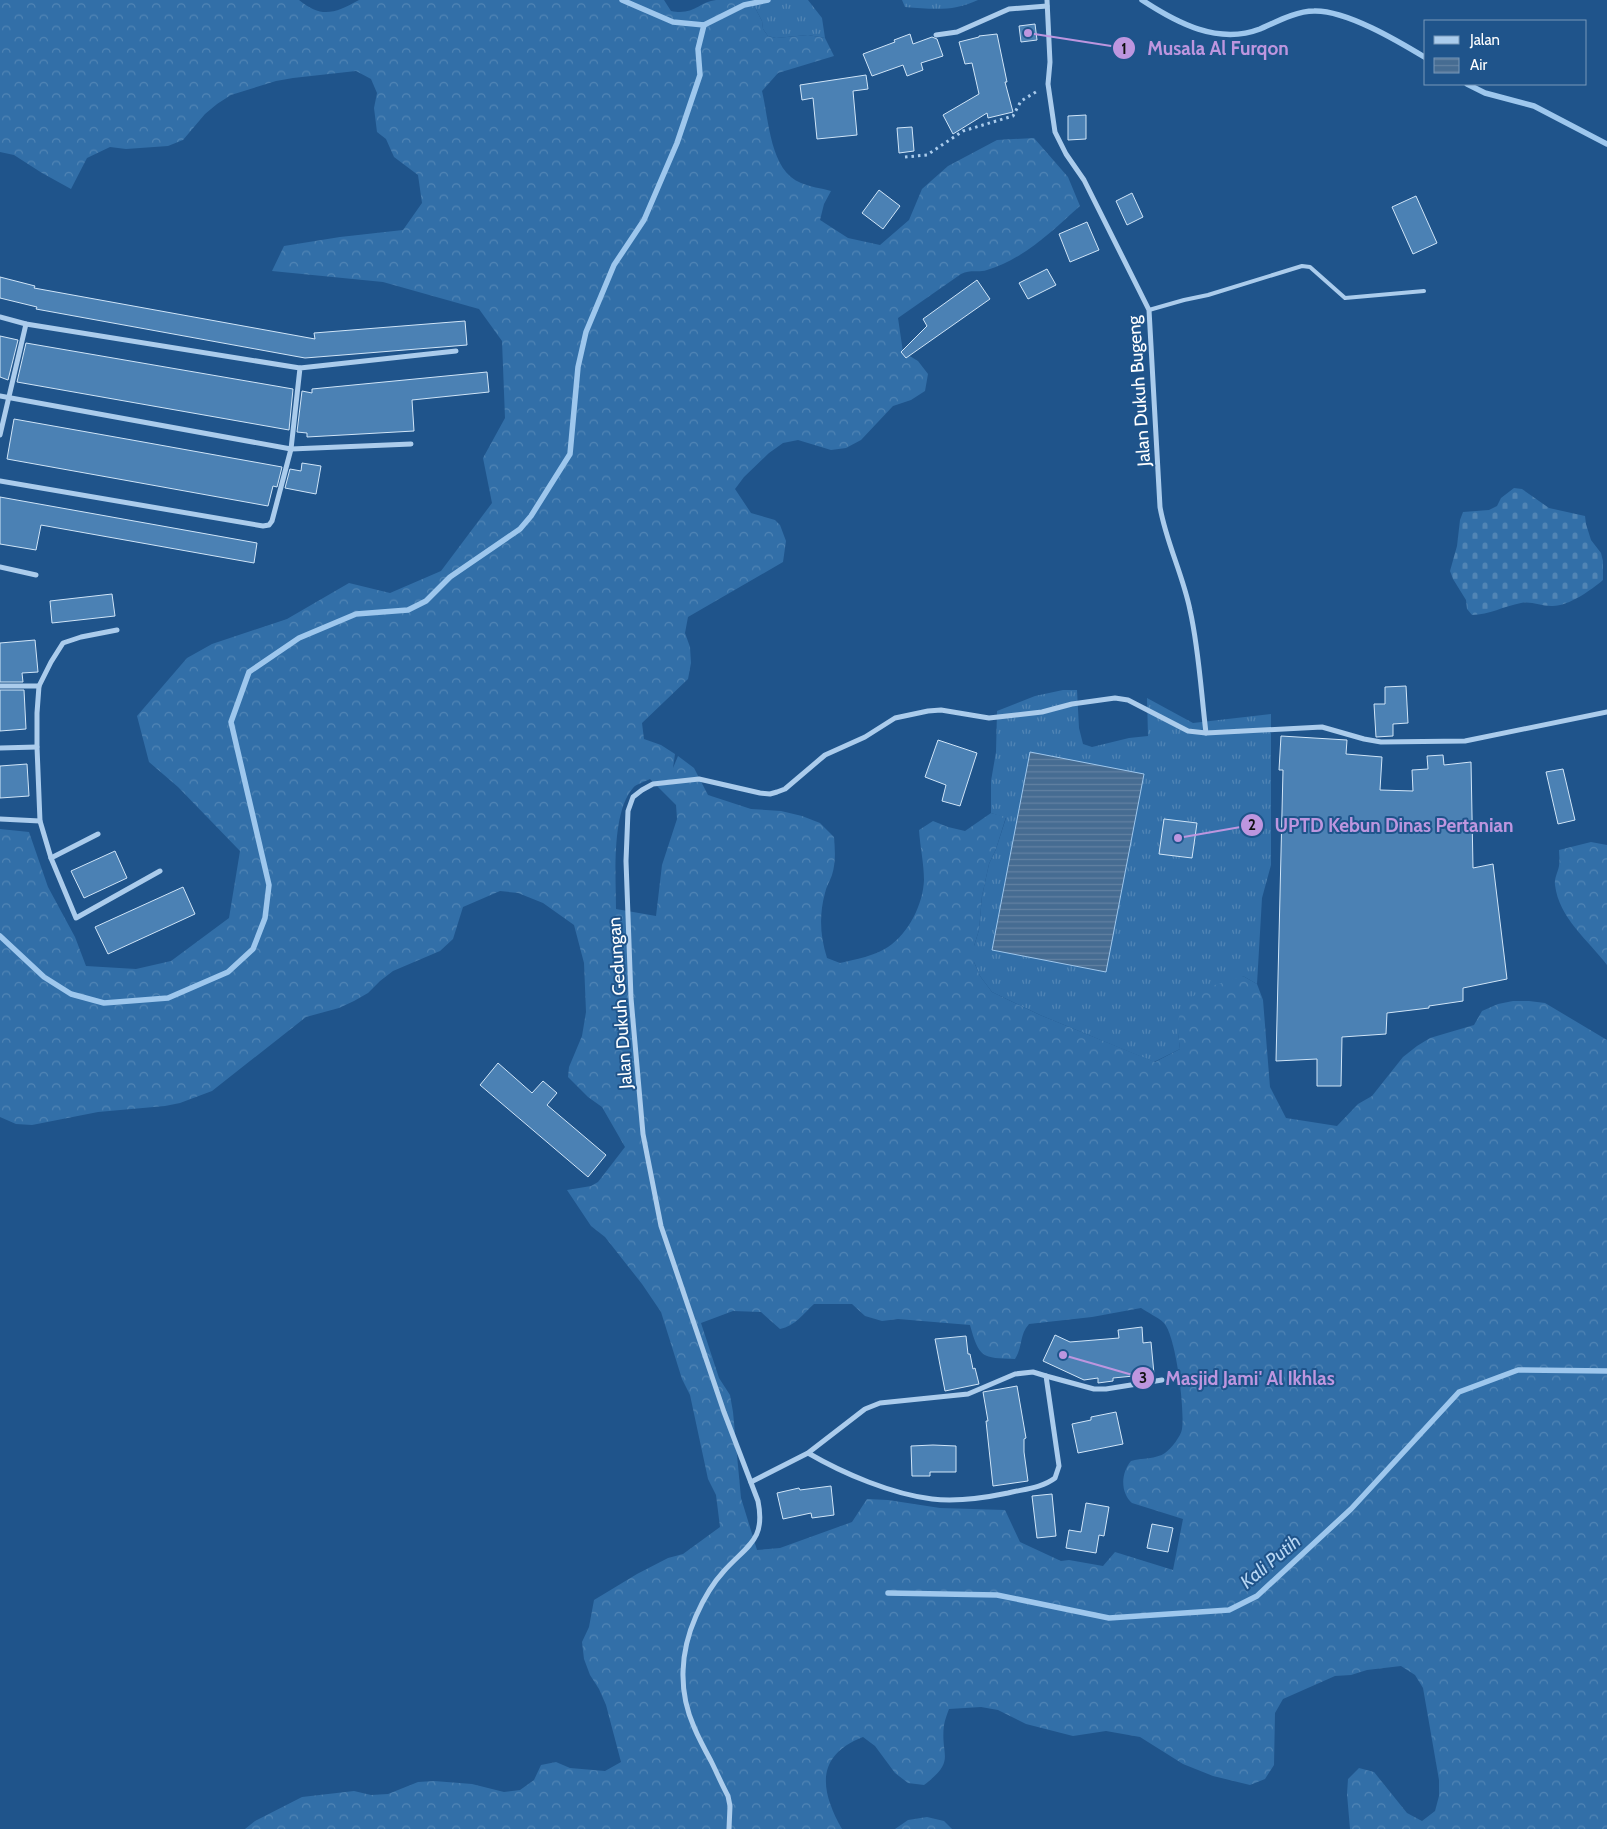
<svg xmlns="http://www.w3.org/2000/svg" width="1607" height="1829" font-family="Cabin,sans-serif">
<style>
.grass{fill:url(#grass-tufts)}
.forest{fill:url(#forest-crowns);fill-rule:evenodd}
.cemetery{fill:url(#cemetery-stones)}
.water{fill:url(#water-rules);stroke:#9ec7ed}
.lines{fill:none;stroke-linecap:round;stroke-linejoin:round}
.stream{stroke:#9ec7ed;stroke-width:5.5}
.building{fill:#4b81b4;stroke:#d0e5f8}
.path{stroke:#abccec;stroke-width:3;stroke-dasharray:2.5 4;stroke-linecap:butt}
.lane{stroke:#abccec;stroke-width:4}
.street{stroke:#abccec;stroke-width:5}
.labels{text-anchor:middle;stroke-width:4;stroke-linejoin:round;paint-order:stroke}
.street-label{font-size:18px;fill:#fff;stroke:#1f548b}
.water-label{font-size:19px;font-style:italic;fill:#b7d6f3;stroke:#1f548b}
.leader{fill:none;stroke:#bd96df;stroke-width:2}
.callout-dot{fill:#bd96df;stroke:#1f548b;stroke-width:2}
.mark-label{font-size:15px;text-anchor:middle;font-weight:bold;fill:#111}
.callout-label{font-size:19px;text-anchor:middle;font-weight:bold;fill:#bd96df;stroke:#1f548b;stroke-width:4;stroke-linejoin:round;paint-order:stroke}
</style>
<defs>
<pattern id="grass-tufts" width="24" height="20" patternUnits="userSpaceOnUse" patternTransform="scale(1.25)"><rect width="24" height="20" fill="#326fa8"/><path d="M3 7l-1-3M5 7V3M7 7l1-3M15 17l-1-3M17 17v-4M19 17l1-3" fill="none" stroke="#5185b5"/></pattern>
<pattern id="forest-crowns" width="20" height="18" patternUnits="userSpaceOnUse" patternTransform="scale(1.25)"><rect width="20" height="18" fill="#326fa8"/><path d="M2 6a3 3 0 1 1 6 0M12 15a3 3 0 1 1 6 0" fill="none" stroke="#5185b5"/></pattern>
<pattern id="cemetery-stones" width="16" height="16" patternUnits="userSpaceOnUse" patternTransform="scale(1.25)"><rect width="16" height="16" fill="#326fa8"/><path d="M2 7V4a2 2 0 0 1 4 0v3zM10 15v-3a2 2 0 0 1 4 0v3z" fill="#5185b5"/></pattern>
<pattern id="water-rules" width="6" height="5" patternUnits="userSpaceOnUse" patternTransform="scale(1.25)"><rect width="6" height="5" fill="#466c92"/><path d="M0 2.5h6" fill="none" stroke="#6282a2"/></pattern>
</defs>
<rect width="100%" height="100%" fill="#1f548b"/>
<!-- grass -->
<g class="grass">
<path d="M751 0H808L822 18 825 38 808 35 776 38 768 36 763 29 762 21Z"/>
<path d="M902 0H978C953 12 932 9 905 7Z"/>
<path d="M1063 690H1077L1079 728 1083 744 1092 747 1129 738 1148 736 1147 698 1193 723 1271 714V865L1262 898 1257 984 1243 976 1178 1032 1180 1049 1154 1062 1040 1015 992 992 980 976 974 962V946L979 930 982 896 989 864 996 849 1006 818 991 813V781L996 752 997 711 1035 696Z"/>
</g>
<!-- forest -->
<g class="forest">
<path d="M0 0H299C322 19 335 13 359 0H664L671 11C693 16 699 2 716 0 727 0 740 0 751 0L762 21 763 29 768 36 776 38 808 35 825 38 834 56 778 73 762 91C769 120 770 171 801 183 810 187 821 188 831 191L824 204 820 220 848 238 880 245 909 220 922 189 948 166 997 140 1034 138 1068 177 1080 206C1052 231 1024 259 987 270 978 273 971 269 961 274L898 318 903 352 918 361 928 374 925 391 911 400 893 406 861 440 846 448 831 450 798 440 783 443 769 453 744 477 735 489 751 513 775 520 780 525 786 541 783 562 688 617 685 633 690 647 691 663 688 679 642 723 644 739 661 745 675 754 673 768 678 756 694 768 708 795 751 809 781 811 802 816 820 823 834 837C835 850 836 862 832 875 830 881 826 887 825 893 819 915 820 936 827 958L840 963C854 960 877 955 888 947 909 933 923 904 924 880 924 864 920 846 919 830L933 821 948 827 965 831 991 813 1006 817 996 849 989 864 982 896 979 930 974 946V962L980 976 992 992 1040 1015 1155 1062 1180 1049C1179 1039 1176 1027 1179 1017 1186 990 1220 984 1243 976L1257 984 1263 1000 1270 1087 1286 1118 1337 1126 1358 1104 1372 1096 1403 1057 1417 1046 1430 1038 1474 1025 1482 1011 1498 1004 1513 1001H1529L1545 1003 1607 1040V1829H1350L1347 1794 1348 1779 1359 1768 1374 1772 1407 1813 1422 1821 1435 1811 1439 1796V1780L1423 1688 1415 1675 1401 1666 1367 1670 1351 1675 1335 1676 1283 1699 1275 1713 1274 1765 1265 1779 1250 1785 1213 1776 1183 1764 1140 1737 1106 1731 1073 1736 1026 1724 998 1710 981 1707 949 1709C947 1714 945 1720 944 1725 940 1757 957 1760 924 1785L908 1783 895 1773 875 1746 863 1737C815 1756 820 1790 842 1829H245L255 1821 302 1797 354 1791 371 1795 388 1794 418 1782 434 1781 472 1784 504 1792 520 1790 534 1780 541 1765 556 1762 570 1768 605 1771 621 1762 606 1705 599 1689 590 1675 584 1659 582 1642 589 1627 594 1600 637 1574 668 1558 683 1554 720 1527 716 1495 708 1479 690 1395 682 1379 661 1312 642 1284 605 1237 591 1226 567 1190 591 1186 598 1182 625 1147 602 1107 588 1097 568 1077 569 1067 582 1036 586 1012 584 963 574 925 543 903 518 893 500 891 463 907 453 939 440 951 393 971 380 981 368 993 354 1001 339 1008 306 1017 212 1091 180 1103 165 1106 98 1112 32 1125 16 1124 0 1117V829L29 832 48 887 75 937 86 966 136 969 171 961 229 918 240 851 178 787 149 762 137 716 187 658 212 644 287 619 349 583 390 593 441 571 492 503 483 458 505 418 502 341 479 309 383 282 272 271 284 246 340 237 403 230 422 203 418 175 394 157 386 139 377 132 374 108 377 93 371 79 356 71 293 78 276 81 231 95 217 104 205 114 183 140 168 146 126 149 110 147 87 158 71 189 42 173 14 155 0 152ZM650 779 676 805 677 819 662 865 656 916 616 909C616 877 611 813 633 788 636 784 645 782 650 779ZM814 1304H852L865 1316 882 1321 898 1319 970 1325C979 1358 982 1358 1015 1359 1023 1347 1019 1335 1029 1324L1092 1317 1141 1308C1148 1313 1158 1317 1164 1323 1176 1336 1185 1410 1182 1429 1181 1436 1171 1449 1165 1453 1157 1459 1141 1458 1131 1461 1121 1473 1120 1492 1132 1503L1183 1519 1173 1570 1115 1552 1103 1566 1069 1560 1061 1561 1020 1542 1005 1510 940 1508 888 1500 867 1499 852 1522 780 1548 757 1550 741 1498 733 1412 730 1395 719 1378 701 1323 733 1311 761 1312 780 1329C795 1326 803 1314 814 1304Z"/>
<path d="M1591 842 1607 845V965C1588 940 1559 918 1555 885 1554 878 1558 872 1559 866 1560 860 1559 855 1559 850Z"/>
<path d="M927 1817 944 1821 952 1829H895L908 1820Z"/>
</g>
<!-- cemetery -->
<path class="cemetery" d="M1514 488 1522 489 1549 508 1585 516 1586 524 1591 540 1601 553 1603 561V580C1591 590 1568 607 1551 606 1541 606 1531 601 1521 603 1504 606 1489 615 1472 615L1467 609 1466 600 1453 579 1450 571 1457 546 1460 520 1463 512 1489 510 1497 506 1501 498Z"/>
<!-- water -->
<path class="water" d="M1030 752 1144 774 1106 972 992 950Z"/>
<g class="lines">
<!-- stream -->
<g class="stream">
<path d="M622 0 673 22 704 25"/>
<path d="M1142 0C1177 23 1218 45 1260 29 1276 22 1296 11 1314 11 1346 10 1398 41 1426 58"/>
<path d="M704 25 744 5 768 0"/>
<path d="M1467 84 1485 93 1534 106 1607 144"/>
<path d="M0 936 44 977 71 994 104 1003 168 998 228 972 253 949 265 918 269 885 231 722 249 672 299 638 356 614 408 610 426 601 450 577 520 529 531 516 570 454 578 367 586 332 614 265 644 220 677 143 700 75 698 49 704 25"/>
<path d="M888 1593 997 1595 1109 1618 1229 1610 1257 1596 1351 1509 1459 1392 1518 1370 1607 1371"/>
</g>
</g>
<!-- building -->
<g class="building">
<path d="M1035 24 1037 40 1021 42 1019 26Z"/>
<path d="M910 34 913 44 932 37 937 39 943 56 921 63 923 70 907 76 903 65 872 76 863 54 895 42 894 40Z"/>
<path d="M997 34 1007 82H1005L1013 112 988 118 987 113 953 134 943 115 979 94 972 63 965 64 959 42 979 37V36Z"/>
<path d="M866 75 868 89 853 91 857 135 817 139 813 98 802 100 800 85Z"/>
<path d="M1086 115V139L1068 140V116Z"/>
<path d="M912 127 914 151 899 153 897 128Z"/>
<path d="M879 190 900 206 883 229 862 213Z"/>
<path d="M1132 193 1143 217 1127 225 1116 201Z"/>
<path d="M1416 196 1437 243 1413 254 1392 207Z"/>
<path d="M1087 222 1099 250 1070 262 1059 234Z"/>
<path d="M1047 269 1056 285 1028 299 1019 283Z"/>
<path d="M0 277 35 286 34 288 315 339 314 333 465 321 467 345 305 358 36 309 37 307 0 298Z"/>
<path d="M977 280 990 299 906 358 901 352 927 326 923 319Z"/>
<path d="M0 336 18 340 8 380 0 377Z"/>
<path d="M26 343 293 389 289 430 17 382Z"/>
<path d="M487 372 489 392 412 400 414 431 307 437V433L297 432 302 391 312 393V389Z"/>
<path d="M14 419 132 440 282 467 277 487 273 486 268 506 124 480 7 459Z"/>
<path d="M302 463 321 466 316 494 285 488 290 469 301 471Z"/>
<path d="M0 497 257 543 254 563 41 525 36 550 0 544Z"/>
<path d="M112 594 115 616 52 623 50 601Z"/>
<path d="M35 640 38 672 22 673 23 682H0V643Z"/>
<path d="M1406 686 1408 723 1393 724V736L1376 737 1374 704H1385V687Z"/>
<path d="M0 690H24L26 729 0 731Z"/>
<path d="M1281 736 1347 740 1346 754 1382 757 1380 790 1413 791 1412 770 1428 769 1427 756 1443 755 1444 765 1471 762 1473 868 1493 864 1507 979 1463 988V1001L1429 1006V1008L1387 1013 1386 1034 1342 1037 1341 1086H1317V1059L1276 1061 1283 770H1279Z"/>
<path d="M938 740 977 753 960 806 942 801 946 785 925 777Z"/>
<path d="M27 764 29 796 0 798V766Z"/>
<path d="M1563 769 1575 820 1558 824 1546 772Z"/>
<path d="M1164 819 1197 823 1192 858 1159 854Z"/>
<path d="M115 851 127 878 84 898 71 871Z"/>
<path d="M183 887 195 914 108 954 95 927Z"/>
<path d="M498 1063 532 1093 543 1081 557 1093 547 1105 606 1155 588 1177 480 1085Z"/>
<path d="M1142 1327 1143 1343 1151 1342 1154 1374 1113 1378V1381L1098 1383V1378L1084 1380 1043 1361 1055 1335 1070 1342 1119 1338 1118 1330Z"/>
<path d="M966 1336 968 1354H970L973 1369 975 1368 979 1384 945 1391 935 1339Z"/>
<path d="M1017 1386 1026 1438 1024 1439V1452L1028 1481 993 1486 986 1421H988L983 1392Z"/>
<path d="M1116 1412 1123 1444 1078 1453 1072 1424 1091 1420V1417Z"/>
<path d="M933 1445 956 1446V1472H930V1476H912L911 1446Z"/>
<path d="M831 1486 834 1515 812 1518 811 1513 783 1519 777 1493 799 1488 800 1490Z"/>
<path d="M1052 1494 1056 1536 1037 1538 1032 1496Z"/>
<path d="M1086 1503 1109 1507 1104 1536 1099 1535 1096 1553 1066 1548 1069 1530 1081 1532Z"/>
<path d="M1152 1524 1173 1528 1168 1552 1147 1548Z"/>
</g>
<g class="lines">
<!-- path -->
<path class="path" d="M905 157 927 155 963 131 1013 116 1021 101 1039 90"/>
<!-- lane -->
<path class="lane" d="M1149 310 1184 300 1208 295 1302 266 1310 267 1345 298 1424 291"/>
<!-- street -->
<g class="street">
<path d="M1047 0 1050 62 1048 84 1055 132 1066 154 1084 180 1149 310 1160 507C1166 542 1183 575 1190 610 1199 650 1201 692 1206 733"/>
<path d="M936 35 957 32 1009 9 1047 6"/>
<path d="M0 317 26 324 300 368"/>
<path d="M0 396 291 449 411 444"/>
<path d="M0 435 26 324"/>
<path d="M0 481 263 526 269 525 272 521 291 449 300 368 456 351"/>
<path d="M0 567 36 575"/>
<path d="M117 630 81 637 63 643 51 662 39 686 37 713V747L40 821 51 858 76 918 160 871"/>
<path d="M0 686H39"/>
<path d="M0 748 37 747"/>
<path d="M0 819 40 821"/>
<path d="M51 858 98 834"/>
<path d="M1046 1376 1094 1389H1106L1162 1380"/>
<path d="M751 1482 808 1453 865 1409 880 1403 968 1394 1015 1374 1033 1372 1046 1376 1059 1466 1055 1478C1042 1488 1024 1489 1008 1493 984 1498 957 1502 932 1499 892 1494 844 1474 808 1453"/>
<path d="M729 1829 730 1806 728 1796C722 1785 717 1773 711 1761 705 1750 699 1739 694 1727 678 1691 680 1652 696 1616 703 1600 712 1584 724 1571 747 1545 766 1541 758 1501L724 1412 661 1226 643 1134 631 998 626 861 628 811 633 797 642 790 653 784 699 779 760 793 770 794 777 792 785 789 825 755 865 737 895 718 928 711 941 710 989 718 1042 712 1072 704 1115 698 1128 700 1188 731 1206 733 1322 727 1364 739 1381 742 1465 741 1607 712"/>
</g>
</g>
<g class="labels">
<!-- street labels -->
<g class="street-label">
<text transform="translate(1139 391) rotate(-94)" y="6">Jalan Dukuh Bugeng</text>
<text transform="translate(620 1003) rotate(-94)" y="6">Jalan Dukuh Gedungan</text>
</g>
<!-- water labels -->
<g class="water-label">
<text transform="translate(1270 1561) rotate(-40)" y="7">Kali Putih</text>
</g>
</g>
<!-- callouts -->
<path class="leader" d="M1028 33L1124 48M1178 838L1252 825M1063 1355L1143 1378"/>
<g class="callout-dot">
<circle cx="1028" cy="33" r="5"/>
<circle cx="1178" cy="838" r="5"/>
<circle cx="1063" cy="1355" r="5"/>
<circle cx="1124" cy="48" r="12"/>
<circle cx="1252" cy="825" r="12"/>
<circle cx="1143" cy="1378" r="12"/>
</g>
<g class="mark-label">
<text x="1124" y="54">1</text>
<text x="1252" y="830">2</text>
<text x="1143" y="1383">3</text>
</g>
<g class="callout-label">
<text x="1218" y="55">Musala Al Furqon</text>
<text x="1394" y="832">UPTD Kebun Dinas Pertanian</text>
<text x="1250" y="1385">Masjid Jami' Al Ikhlas</text>
</g>
<!-- legend -->
<rect x="1424" y="20" width="162" height="65" fill="#1f548b" stroke="#7998b9"/>
<rect x="1434" y="36" width="25" height="8" fill="#abccec" stroke="#7998b9"/>
<text x="1470" y="45" font-size="15" fill="#ffffff">Jalan</text>
<rect x="1434" y="58" width="25" height="15" fill="url(#water-rules)" stroke="#7998b9"/>
<text x="1470" y="70" font-size="15" fill="#ffffff">Air</text>
</svg>
